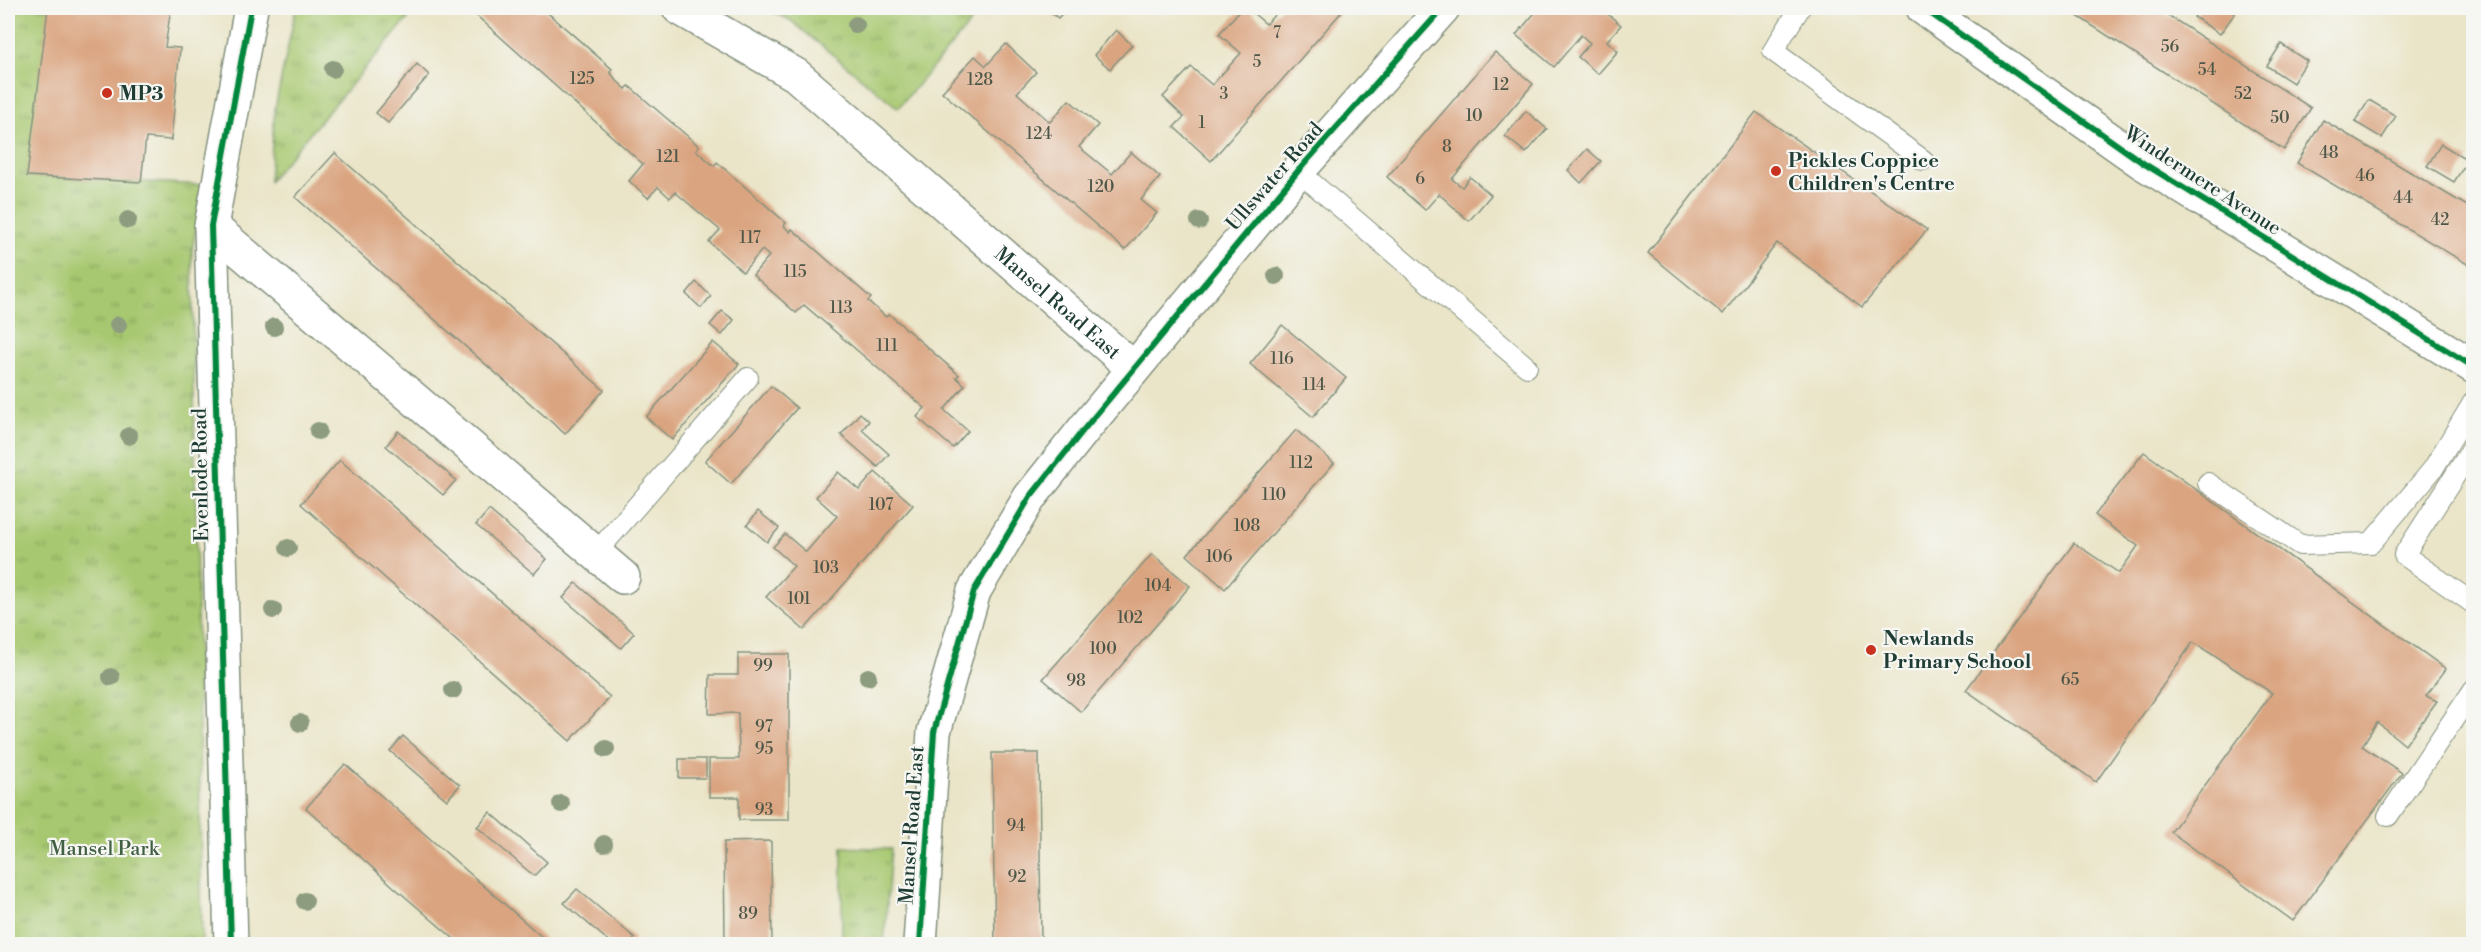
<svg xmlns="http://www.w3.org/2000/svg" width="2481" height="952" font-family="'Libre Bodoni',serif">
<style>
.grass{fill:url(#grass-tufts);stroke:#638252;stroke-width:1.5}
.building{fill:#daa480}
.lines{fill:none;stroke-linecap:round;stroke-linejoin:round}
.service-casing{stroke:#84917e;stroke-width:22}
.minor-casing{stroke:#84917e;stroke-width:36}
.service{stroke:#fff;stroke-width:20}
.minor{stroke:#fff;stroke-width:33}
.cycleway-casing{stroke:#f6f6f2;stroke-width:10}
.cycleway{stroke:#00873e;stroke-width:6}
.tree{fill:#8d9c7f}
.poi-dot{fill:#c8321e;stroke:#f6f6f2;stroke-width:2}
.labels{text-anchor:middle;stroke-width:4.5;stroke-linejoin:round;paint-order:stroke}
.number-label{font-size:16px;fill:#4e5747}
.poi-label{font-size:20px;font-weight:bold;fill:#1f3d34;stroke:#f6f6f2;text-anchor:start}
.street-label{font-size:20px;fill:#1f3d34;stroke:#f6f6f2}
.park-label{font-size:20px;fill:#416043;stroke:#f6f6f2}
</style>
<defs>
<pattern id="grass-tufts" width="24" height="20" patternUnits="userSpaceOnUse" patternTransform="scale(1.5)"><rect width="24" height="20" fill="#a7c870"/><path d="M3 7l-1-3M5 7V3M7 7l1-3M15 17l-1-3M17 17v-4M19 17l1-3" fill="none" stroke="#87a45d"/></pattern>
</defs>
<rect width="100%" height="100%" fill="#f6f6f2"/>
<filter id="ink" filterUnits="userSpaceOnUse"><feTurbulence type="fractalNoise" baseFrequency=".0167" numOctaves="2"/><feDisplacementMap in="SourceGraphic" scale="12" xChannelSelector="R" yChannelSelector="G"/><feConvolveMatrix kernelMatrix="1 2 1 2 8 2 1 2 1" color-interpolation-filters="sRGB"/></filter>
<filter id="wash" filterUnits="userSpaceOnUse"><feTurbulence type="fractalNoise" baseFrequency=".008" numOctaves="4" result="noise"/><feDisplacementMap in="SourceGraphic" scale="24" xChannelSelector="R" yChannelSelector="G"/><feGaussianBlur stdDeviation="1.35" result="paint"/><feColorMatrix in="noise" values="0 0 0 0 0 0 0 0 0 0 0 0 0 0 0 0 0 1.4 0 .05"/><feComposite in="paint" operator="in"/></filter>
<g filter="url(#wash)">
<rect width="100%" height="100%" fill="#eae5c8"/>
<!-- grass -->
<g class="grass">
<path d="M8 8H51L28 176 204 185 192 250 202 944H8Z"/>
<path d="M296 8H417L269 181 275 108Z"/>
<path d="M766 8H983L898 108 790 20Z"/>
<path d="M842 847 891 849 884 944H842Z"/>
</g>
<g id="blocks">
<!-- building -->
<g class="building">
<path d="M48 8H171L165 47 180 48 171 140 146 138 141 182 27 176Z"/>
<path d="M468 8H489L495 13 500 8H535L540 11 542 8 612 69 610 72 617 81 626 89 629 86 699 146 696 150 714 166 717 162 786 223 784 226 790 232 792 229 871 298 868 301 886 317 889 314 959 375 956 377 965 385 944 410 968 431 953 448 917 417 925 408 894 382 804 305 796 313 753 275 769 256 762 250 743 272 709 242 720 230 675 192 670 198 658 187 648 198 629 181 643 164Z"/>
<path d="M1045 8H1067L1058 18Z"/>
<path d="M1242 8H1247L1266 24 1281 8H1345L1211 161 1174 127 1184 117 1163 97 1191 67 1212 85 1241 53 1219 34Z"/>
<path d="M1539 8H1605L1603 10 1621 25 1607 41 1618 51 1598 74 1578 57 1590 43 1581 35 1554 67 1516 35Z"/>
<path d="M2065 8H2157L2311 108 2284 150Z"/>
<path d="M2201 8H2227L2235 13 2220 34 2194 17Z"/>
<path d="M1116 30 1132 45 1110 69 1094 55Z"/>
<path d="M1006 44 1036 72 1017 93 1050 122 1069 100 1098 125 1079 147 1095 160 1112 174 1131 152 1160 177 1141 200 1157 213 1125 250 942 92 975 56 986 66Z"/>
<path d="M2281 44 2307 61 2293 83 2267 66Z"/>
<path d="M1495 52 1533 84 1452 179 1462 187 1470 177 1491 195 1469 221 1439 194 1425 210 1387 177Z"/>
<path d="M417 64 429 75 388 123 376 113Z"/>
<path d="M2369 100 2396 116 2382 138 2355 122Z"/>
<path d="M1526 111 1547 129 1526 153 1505 136Z"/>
<path d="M1756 112 1927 230 1862 307 1777 243 1723 314 1648 253Z"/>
<path d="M2323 120 2474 210V268L2297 163Z"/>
<path d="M2441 144 2468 160 2454 182 2427 166Z"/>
<path d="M1587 149 1601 161 1581 183 1568 170Z"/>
<path d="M335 153 604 390 565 434 295 197Z"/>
<path d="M696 282 711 296 701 308 686 294Z"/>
<path d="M722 311 734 320 722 335 710 325Z"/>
<path d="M1282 325 1346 378 1313 417 1250 364Z"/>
<path d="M713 342 739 364 672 440 646 417Z"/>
<path d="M771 386 797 408 731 484 705 461Z"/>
<path d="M860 413 869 421 862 430 889 454 878 467 841 435Z"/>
<path d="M1296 430 1334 463 1225 589 1187 555Z"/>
<path d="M398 431 456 480 443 495 386 446Z"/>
<path d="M2144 452 2446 669 2426 696 2437 701 2405 745 2377 722 2362 746 2402 773 2293 921 2171 832 2272 693 2193 642 2096 782 1966 690 2074 543 2119 573 2138 546 2095 515Z"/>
<path d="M340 460 610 697 570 741 301 504Z"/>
<path d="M838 472 859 490 875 472 913 505 804 630 766 597 794 566 773 547 785 534 806 552 837 516 816 497Z"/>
<path d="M489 510 547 559 534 574 476 525Z"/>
<path d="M758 511 779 528 767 542 747 525Z"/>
<path d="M1152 554 1190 586 1081 712 1043 679Z"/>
<path d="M576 583 634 633 621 648 563 598Z"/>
<path d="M738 654H789V820H739V797H709V759H739L738 713 709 714 710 675H738Z"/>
<path d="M403 736 460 785 447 800 390 751Z"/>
<path d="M992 753H1039L1041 944H995Z"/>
<rect x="679" y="759" width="27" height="19"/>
<path d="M345 764 435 843 550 944H460L395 888 306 808Z"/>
<path d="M490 812 547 862 534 876 477 827Z"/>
<path d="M771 841 772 944H725L724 842Z"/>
<path d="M577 889 635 938 630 944H612L564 903Z"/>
</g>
</g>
</g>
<g filter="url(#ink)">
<use href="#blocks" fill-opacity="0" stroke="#84917e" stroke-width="1.5"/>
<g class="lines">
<defs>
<g id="service">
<path d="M1800 8 1773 51 1923 160"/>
<path d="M1298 171 1527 367"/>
<path d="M2474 446 2404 555 2474 604"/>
<path d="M2208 483 2300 545 2371 543 2433 469 2474 401"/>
<path d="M595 554 748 378"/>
<path d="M2388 816 2474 689"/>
</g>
<g id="minor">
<path id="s1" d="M679 8 796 75 1133 368"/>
<path d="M1923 8 2143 163 2474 367"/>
<path d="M211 226 623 577"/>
<path d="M231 944 211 226 251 8"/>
<path d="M920 944 934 732 974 591 1030 497 1085 428 1298 171 1443 8"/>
</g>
</defs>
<!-- service casing -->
<use href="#service" class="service-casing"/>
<!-- minor casing -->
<use href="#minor" class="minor-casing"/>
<!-- service -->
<use href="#service" class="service"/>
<!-- minor -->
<use href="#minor" class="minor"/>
<defs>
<g id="cycleway">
<path d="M1923 8 2143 163 2474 367"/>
<path d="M231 944 211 226 251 8"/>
<path d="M920 944 934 732 974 591 1030 497 1085 428 1298 171 1443 8"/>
</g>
</defs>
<!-- cycleway casing -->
<use href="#cycleway" class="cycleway-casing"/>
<!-- cycleway -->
<use href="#cycleway" class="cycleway"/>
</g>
<!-- trees -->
<g class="tree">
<circle cx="856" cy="25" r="9"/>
<circle cx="333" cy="69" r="9"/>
<circle cx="128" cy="220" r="9"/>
<circle cx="1199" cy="221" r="9"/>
<circle cx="1276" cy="276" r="9"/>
<circle cx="118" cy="325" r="9"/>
<circle cx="274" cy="327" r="9"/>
<circle cx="318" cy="431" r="9"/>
<circle cx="129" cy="436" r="9"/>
<circle cx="288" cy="548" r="9"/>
<circle cx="273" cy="610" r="9"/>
<circle cx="111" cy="677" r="9"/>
<circle cx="868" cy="677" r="9"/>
<circle cx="453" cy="690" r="9"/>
<circle cx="300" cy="723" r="9"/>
<circle cx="606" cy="749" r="9"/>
<circle cx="561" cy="804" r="9"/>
<circle cx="604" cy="844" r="9"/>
<circle cx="305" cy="901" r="9"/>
</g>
</g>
<!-- markers -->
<g class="poi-dot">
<circle cx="107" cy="93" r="6"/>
<circle cx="1776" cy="171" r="6"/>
<circle cx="1871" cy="650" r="6"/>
</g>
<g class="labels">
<!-- number labels -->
<g class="number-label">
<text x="1277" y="38">7</text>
<text x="2170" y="52">56</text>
<text x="1257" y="67">5</text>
<text x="2207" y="75">54</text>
<text x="582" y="84">125</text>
<text x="980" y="85">128</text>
<text x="1501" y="90">12</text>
<text x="1224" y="99">3</text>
<text x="2243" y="99">52</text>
<text x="1474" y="121">10</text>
<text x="2280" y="123">50</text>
<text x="1202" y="128">1</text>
<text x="1039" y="139">124</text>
<text x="1447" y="152">8</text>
<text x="2329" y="158">48</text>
<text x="668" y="162">121</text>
<text x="2365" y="181">46</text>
<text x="1420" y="184">6</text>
<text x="1101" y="192">120</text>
<text x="2403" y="203">44</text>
<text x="2440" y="225">42</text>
<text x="750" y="243">117</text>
<text x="795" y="277">115</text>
<text x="841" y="313">113</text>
<text x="887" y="351">111</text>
<text x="1282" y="364">116</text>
<text x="1314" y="390">114</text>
<text x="1301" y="468">112</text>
<text x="1274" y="500">110</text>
<text x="881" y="510">107</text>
<text x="1247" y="531">108</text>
<text x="1219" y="562">106</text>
<text x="826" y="573">103</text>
<text x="1158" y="591">104</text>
<text x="799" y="604">101</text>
<text x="1130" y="623">102</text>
<text x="1103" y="654">100</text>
<text x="763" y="671">99</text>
<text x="2070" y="685">65</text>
<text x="1076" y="686">98</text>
<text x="764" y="732">97</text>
<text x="764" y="754">95</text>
<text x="764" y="815">93</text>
<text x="1016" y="831">94</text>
<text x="1017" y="882">92</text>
<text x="748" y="919">89</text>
</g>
<!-- poi labels -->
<g class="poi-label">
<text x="119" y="100">MP3</text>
<text x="1788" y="167">Pickles Coppice<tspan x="1788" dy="23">Children's Centre</tspan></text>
<text x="1883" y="645">Newlands<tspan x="1883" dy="23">Primary School</tspan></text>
</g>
<!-- street labels -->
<g class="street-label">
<text transform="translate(1274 176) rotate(-49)" y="7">Ullswater Road</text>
<text transform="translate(2203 180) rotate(33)" y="7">Windermere Avenue</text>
<text dy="7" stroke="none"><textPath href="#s1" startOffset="482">Mansel Road East</textPath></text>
<text transform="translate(200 475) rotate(-91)" y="7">Evenlode Road</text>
<text transform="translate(911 825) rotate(-86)" y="7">Mansel Road East</text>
</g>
<!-- park labels -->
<g class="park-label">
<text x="104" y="855">Mansel Park</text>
</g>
</g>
<!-- margin -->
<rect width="2481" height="952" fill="none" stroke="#f6f6f2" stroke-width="30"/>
</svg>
